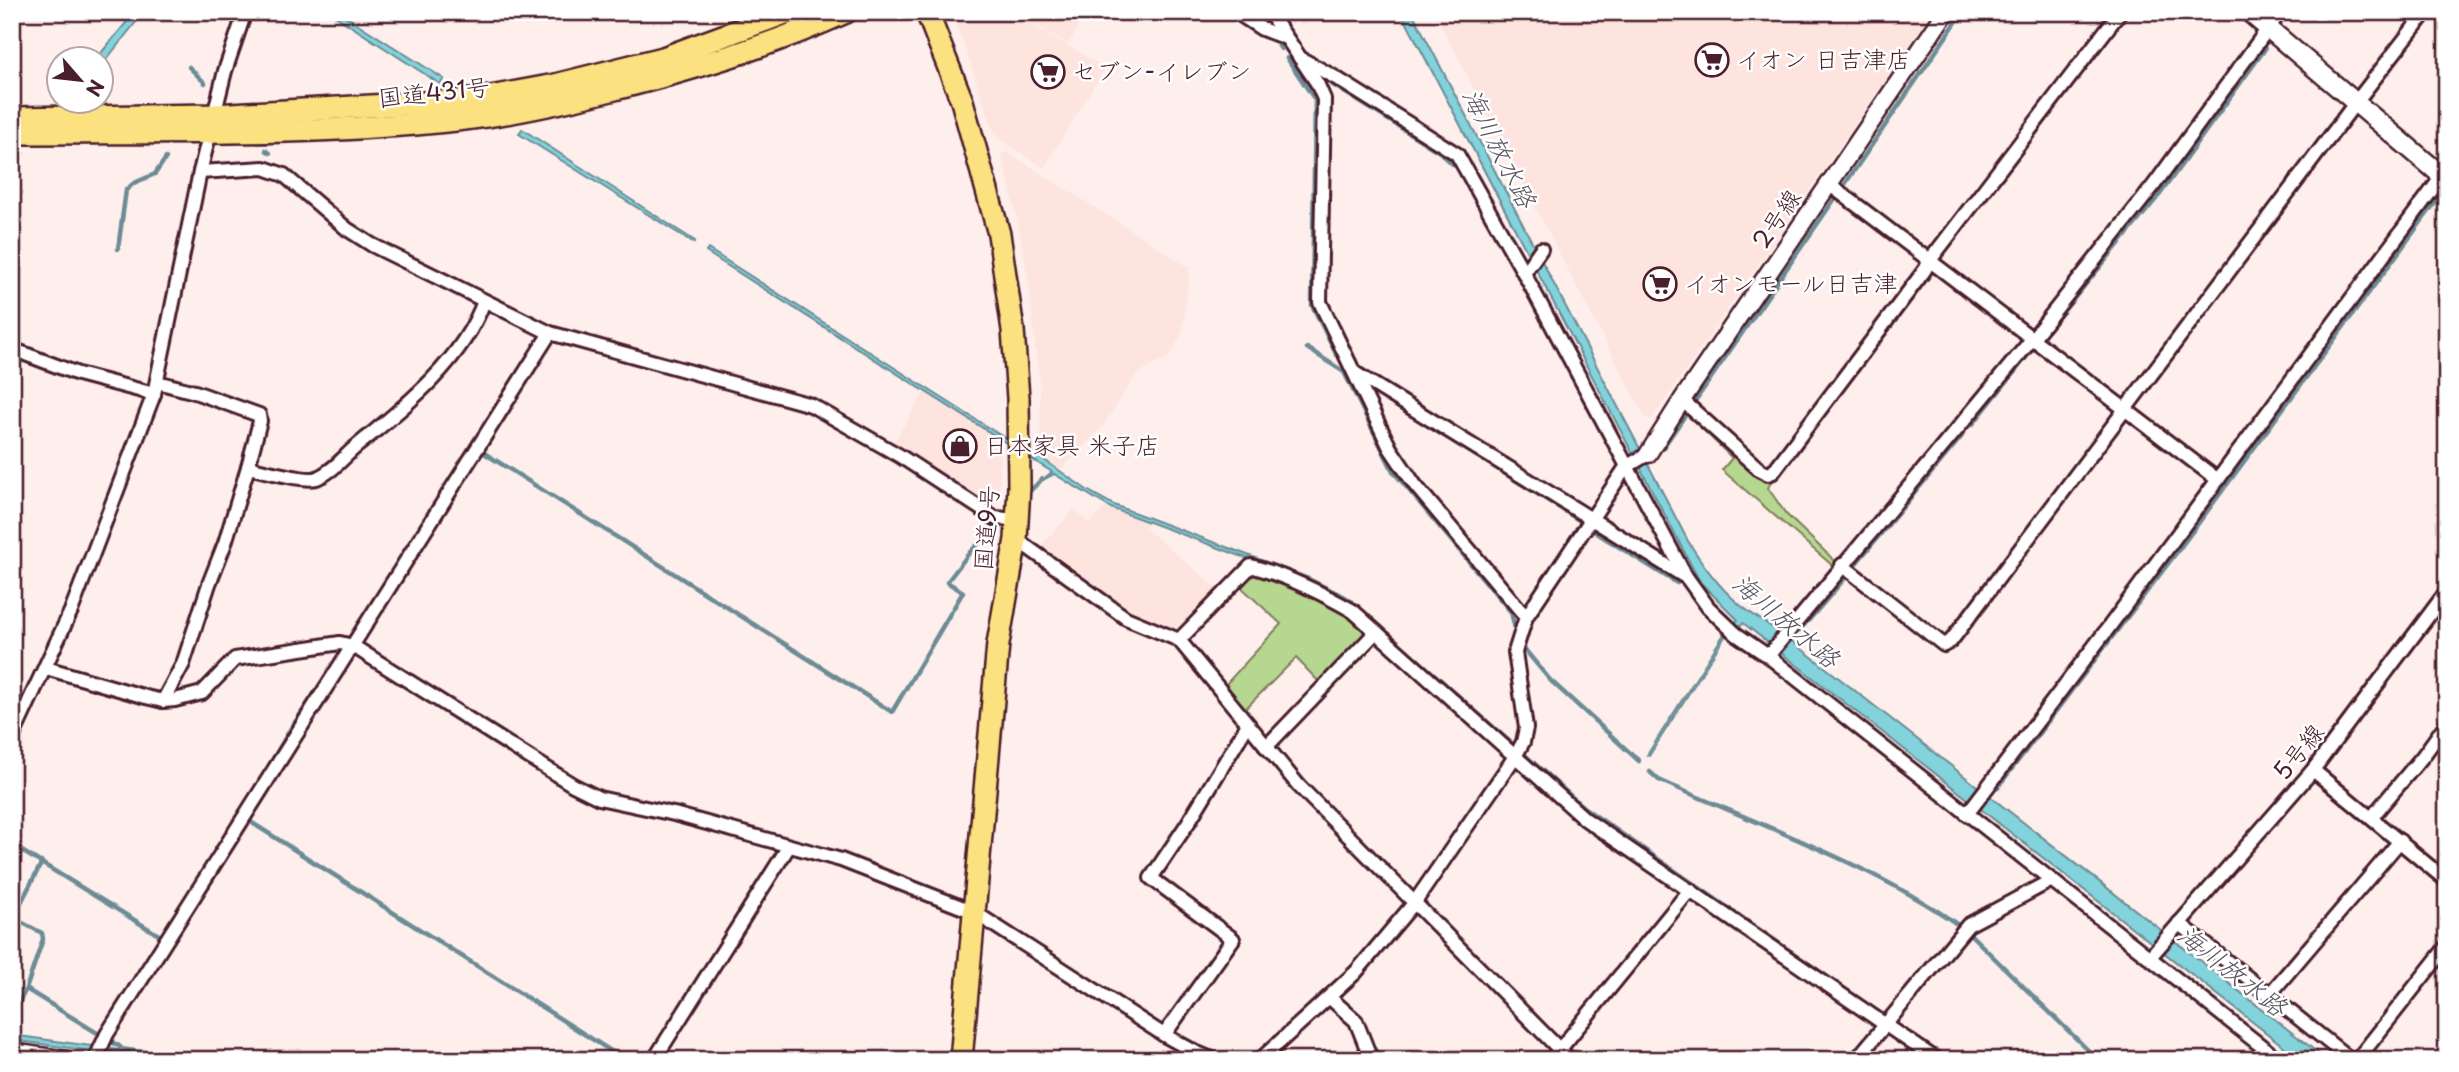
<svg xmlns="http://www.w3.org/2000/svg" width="2459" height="1072" font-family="'Playpen Sans','Klee One',sans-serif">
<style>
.built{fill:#fde4de}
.green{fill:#b6d790;stroke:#807b5e;stroke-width:2}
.water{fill:#82d3dc;stroke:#6c8b95;stroke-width:2}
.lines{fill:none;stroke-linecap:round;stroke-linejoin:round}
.stream{stroke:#6c8b95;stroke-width:4.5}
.minor-casing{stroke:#4a1f2b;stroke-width:18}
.tertiary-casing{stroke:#4a1f2b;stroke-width:21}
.secondary-casing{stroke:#4a1f2b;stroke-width:23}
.trunk-casing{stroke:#4a1f2b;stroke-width:26}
.minor{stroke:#fff;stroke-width:12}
.tertiary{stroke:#fff;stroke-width:16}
.secondary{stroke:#fff;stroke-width:18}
.trunk{stroke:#fbe180;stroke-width:21}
.labels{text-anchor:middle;stroke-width:5;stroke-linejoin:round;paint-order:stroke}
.poi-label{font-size:24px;fill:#4a1f2b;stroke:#fff;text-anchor:start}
.street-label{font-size:24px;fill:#4a1f2b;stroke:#fff}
.water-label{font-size:26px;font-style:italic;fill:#5b5560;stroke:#fff}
</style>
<rect width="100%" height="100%" fill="#feefec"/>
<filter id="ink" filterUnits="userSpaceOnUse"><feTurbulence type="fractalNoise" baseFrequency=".0143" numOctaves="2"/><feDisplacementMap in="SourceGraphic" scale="14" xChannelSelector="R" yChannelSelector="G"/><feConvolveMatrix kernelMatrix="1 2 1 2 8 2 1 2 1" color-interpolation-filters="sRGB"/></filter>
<g filter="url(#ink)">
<!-- built -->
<g class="built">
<path d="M952 12H1010L1105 68 1044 168 996 137Z"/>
<path d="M1014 12H1088L1068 44Z"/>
<path d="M1434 12H1932L1652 419 1645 418Z"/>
<path d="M1001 153H1009L1190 268 1182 333 1170 356 1137 374 1102 427 1060 471 1041 456 1040 391 1028 277 1016 213Z"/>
<path d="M925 391 1001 439 999 500 984 501 892 445Z"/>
<path d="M1106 507 1147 522 1145 528 1218 589 1179 627 1169 630 1132 613 1040 547 1074 509 1089 523Z"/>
</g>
<!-- green -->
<g class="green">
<path d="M1687 409 1775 474 1768 488 1786 514 1836 562 1833 566 1722 470 1732 458 1685 412Z"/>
<path d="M1258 574C1295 587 1334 601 1363 628V637L1320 683 1296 658 1245 709 1226 684 1281 624 1239 585 1248 576Z"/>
</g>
<!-- water -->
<g class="water">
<path d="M135 12H144L102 65V60L96 59Z"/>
<path d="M329 12H339L444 79 440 84Z"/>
<path d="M1401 12H1412L1688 541C1703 565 1718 586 1740 605 1755 617 1773 627 1789 639L2327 1060H2301L1743 623 1737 628 1733 624 1738 620 1703 585 1697 586 1695 582 1699 580Z"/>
<path d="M1329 81 1441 153 1453 164 1452 165 1440 154 1329 84Z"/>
<path d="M522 129 695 241 694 243 519 134Z"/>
<path d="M708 249 1000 435 1040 457 1087 490 1114 505 1309 578 1346 596 1365 611 1584 806 1949 1060H1944L1581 812 1509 745 1308 581 1111 508 1054 474 1039 482 1052 472 706 252Z"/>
<path d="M1724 634 1726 635 1649 756 1647 755Z"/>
<path d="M12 1035 92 1046 91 1051 12 1040Z"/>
<path d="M117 1043 123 1048 204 1060H148L110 1054 111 1049 131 1052 115 1044Z"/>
</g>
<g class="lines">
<!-- stream -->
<g class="stream">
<path d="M1255 12 1265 26"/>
<path d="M2289 19 2294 12"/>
<path d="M1272 36 1281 49"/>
<path d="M1287 58 1315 100 1312 305 1336 354"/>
<path d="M189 67 205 83"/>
<path d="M266 150 270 153"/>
<path d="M12 151 22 154"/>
<path d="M1845 184 1963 12"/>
<path d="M118 249 126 190 134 183 155 174 166 158"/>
<path d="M1938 261 2128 12"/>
<path d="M2043 336 2161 193 2265 49"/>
<path d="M1307 348 1344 372 1393 471 1511 612 1516 633"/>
<path d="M1693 404 1836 197"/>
<path d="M1972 425 2032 350"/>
<path d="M1435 430 1582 522"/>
<path d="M1662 449 1688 411"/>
<path d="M481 451 892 712 963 592 947 582 970 552 1001 521"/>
<path d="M1775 479 1931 273"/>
<path d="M1026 495 1042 479"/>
<path d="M1592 530 1677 583"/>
<path d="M1853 567 1962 436"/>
<path d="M1808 621 1846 577"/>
<path d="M1799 631 1805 624"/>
<path d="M1521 645 1550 680 1639 761"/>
<path d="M266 771 291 728 329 672"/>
<path d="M1650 772 1659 780C1757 824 1874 865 1961 927"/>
<path d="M1998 787 2180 548 2438 199"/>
<path d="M246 819 625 1060"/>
<path d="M12 845 162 937 165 933"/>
<path d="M1969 933 2098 1060"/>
<path d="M26 989 120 1047"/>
<path d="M12 1016 26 989 43 939 42 933 13 918 42 862"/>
</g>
<defs>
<g id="minor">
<path d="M1236 12 1262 29 1286 38"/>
<path d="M1269 12 1317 83 1324 99 1320 302 1390 448 1415 485 1526 617"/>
<path d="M1300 58 1336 78 1457 154 1524 273 1685 575 1708 607 1736 634 1768 656 2279 1060"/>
<path d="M200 172 264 168 284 175 347 229 372 245 550 333 811 405 900 456 995 518 1017 520"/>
<path d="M1829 184 2218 480"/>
<path d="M1524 273 1541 249"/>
<path d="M12 349 78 374 154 394"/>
<path d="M1355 373 1687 578"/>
<path d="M157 382 195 392 259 415 260 421 248 467"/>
<path d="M1682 400 1760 470 1768 474 1773 472 1924 271 1931 259 2120 12"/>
<path d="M1016 539 1126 618 1179 640 1299 786 1570 1060"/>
<path d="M1842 565 1944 645 1951 641 2356 102 2426 12"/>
<path d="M1179 640 1251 566C1287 576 1320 592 1353 611L1585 819 1937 1060"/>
<path d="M1768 656 2033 338 2154 185 2280 12"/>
<path d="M46 668 146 697 163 701 175 700 202 693 235 659 340 643 353 646 573 785 599 798 674 814 841 860 974 912 1164 1035 1195 1052 1214 1060"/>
<path d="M163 701 183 664 209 584 225 543 248 467C261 470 307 482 317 478 334 471 344 456 358 445 406 406 463 360 484 301"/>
<path d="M12 738 71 611 154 394 200 172 225 71 245 12"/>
<path d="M1266 747 1376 632"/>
<path d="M2313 770 2447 881"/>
<path d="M1967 814 2109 627 2446 171"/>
<path d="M2372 817 2423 756 2447 723"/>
<path d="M2179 923 2351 1060"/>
<path d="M2150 957 2313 770 2447 591"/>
<path d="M2269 995 2400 841"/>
<path d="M1329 997 1356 1021 1369 1054 1375 1060"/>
<path d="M1164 1035 1233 939 1151 878 1188 823 1248 724"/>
<path d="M95 1060 107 1034 550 333"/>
<path d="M654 1060 789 846"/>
<path d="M1260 1060 1356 972 1415 902 1516 755 1523 742 1526 728 1515 652 1526 617 1626 467 1648 454"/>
<path d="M1551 1060 1690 890"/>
<path d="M1856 1060 1968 925 2052 880"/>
<path d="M2357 1060 2447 946"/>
</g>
<g id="tertiary">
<path d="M1648 454 1682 400 1946 12"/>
<path d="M12 1052 66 1060"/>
</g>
<path id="secondary" d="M2249 12 2447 180"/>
<g id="trunk">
<path d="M927 12 962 101 999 234 1013 330 1018 398 1019 487 1016 539 998 644 961 1060"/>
<path d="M12 118 214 115 474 100 555 85 663 58 788 12"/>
<path d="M12 133C160 132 309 136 456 120 508 115 560 103 611 90 692 70 771 46 846 12"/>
</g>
</defs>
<!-- minor casing -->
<use href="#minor" class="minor-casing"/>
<!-- tertiary casing -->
<use href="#tertiary" class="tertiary-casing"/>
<!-- secondary casing -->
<use href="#secondary" class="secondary-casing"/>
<!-- trunk casing -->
<use href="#trunk" class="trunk-casing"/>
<!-- minor -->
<use href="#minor" class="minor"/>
<!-- tertiary -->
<use href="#tertiary" class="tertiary"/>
<!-- secondary -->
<use href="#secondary" class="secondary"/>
<!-- trunk -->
<use href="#trunk" class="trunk"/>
</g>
</g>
<!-- icons -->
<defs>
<symbol id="supermarket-ring" viewBox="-11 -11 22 22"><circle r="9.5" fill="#fff" stroke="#4a1f2b" stroke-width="1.5"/><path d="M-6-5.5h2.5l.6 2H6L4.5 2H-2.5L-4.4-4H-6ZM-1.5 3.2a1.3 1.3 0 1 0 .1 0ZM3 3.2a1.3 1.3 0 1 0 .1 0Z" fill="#4a1f2b"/></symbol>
<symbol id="shop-ring" viewBox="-11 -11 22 22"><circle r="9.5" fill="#fff" stroke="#4a1f2b" stroke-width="1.5"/><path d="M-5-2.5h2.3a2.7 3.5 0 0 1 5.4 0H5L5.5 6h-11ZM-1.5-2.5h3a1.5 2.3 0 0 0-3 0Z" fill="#4a1f2b"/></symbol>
</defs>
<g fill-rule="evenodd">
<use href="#supermarket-ring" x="1693" y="41" width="38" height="38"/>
<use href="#supermarket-ring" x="1029" y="53" width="38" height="38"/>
<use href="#supermarket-ring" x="1641" y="265" width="38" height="38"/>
<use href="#shop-ring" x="941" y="427" width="38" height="38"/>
</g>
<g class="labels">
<!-- poi labels -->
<g class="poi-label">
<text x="1736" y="68">イオン 日吉津店</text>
<text x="1072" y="80">セブン-イレブン</text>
<text x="1684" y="292">イオンモール日吉津</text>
<text x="984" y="454">日本家具 米子店</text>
</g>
<!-- street labels -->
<g class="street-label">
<text transform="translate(434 93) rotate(-6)" y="8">国道431号</text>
<text transform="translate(1777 219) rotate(-56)" y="8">2号線</text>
<text transform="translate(987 528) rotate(-85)" y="8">国道9号</text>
<text transform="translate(2299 752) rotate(-51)" y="8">5号線</text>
</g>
<!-- water labels -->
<g class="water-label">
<text transform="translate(1499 148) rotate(63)" y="9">海川放水路</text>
<text transform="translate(1786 621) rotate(40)" y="9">海川放水路</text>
<text transform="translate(2232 971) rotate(38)" y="9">海川放水路</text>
</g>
</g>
<!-- margin -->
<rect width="2459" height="1072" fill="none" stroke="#fff" stroke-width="42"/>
<rect x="21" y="21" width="2417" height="1030" fill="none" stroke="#4a1f2b" stroke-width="2.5" filter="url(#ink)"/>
<!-- north arrow -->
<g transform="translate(80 80) rotate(118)"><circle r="33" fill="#ffffff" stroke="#b7a5aa" stroke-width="2"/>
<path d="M0-5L12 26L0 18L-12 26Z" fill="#4a1f2b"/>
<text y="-10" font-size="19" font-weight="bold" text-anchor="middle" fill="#4a1f2b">N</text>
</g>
</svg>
